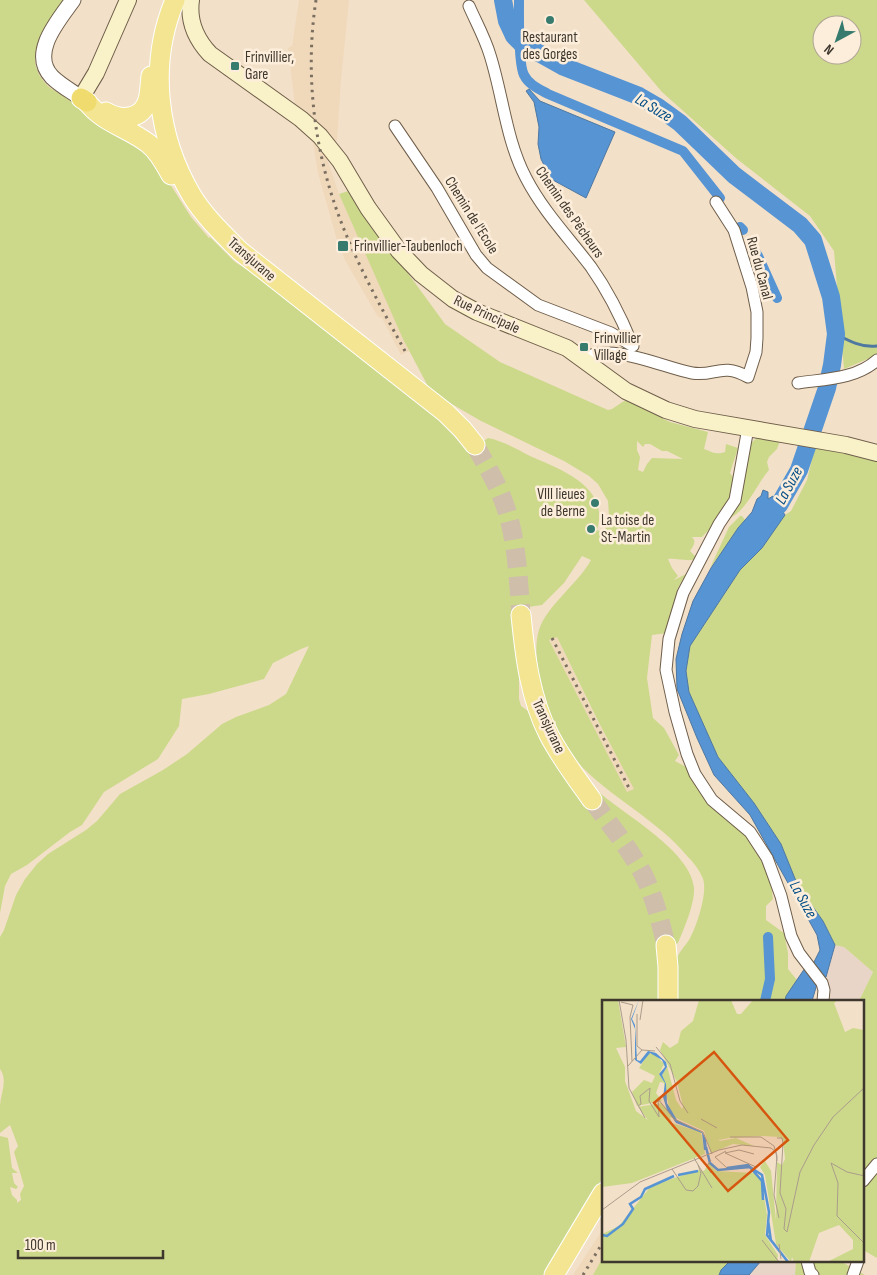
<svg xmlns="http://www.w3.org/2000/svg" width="877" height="1275" font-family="'Sofia Sans Condensed',sans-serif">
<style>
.built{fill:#f0d8ba}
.industrial{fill:#e9d5c7}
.green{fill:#ccd98b;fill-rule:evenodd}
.water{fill:#5694d3;stroke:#4f78a1}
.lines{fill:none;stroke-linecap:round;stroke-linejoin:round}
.stream{stroke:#4f78a1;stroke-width:3}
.canal{stroke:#5694d3;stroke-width:10}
.river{stroke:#5694d3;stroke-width:18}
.primary-tunnel{stroke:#cfbeaa;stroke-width:19;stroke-dasharray:19 9;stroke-linecap:butt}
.minor-casing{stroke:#6f5e4a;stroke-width:13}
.tertiary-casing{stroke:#6f5e4a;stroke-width:17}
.secondary-casing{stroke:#6f5e4a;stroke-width:18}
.primary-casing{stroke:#fff;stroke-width:21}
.trunk-casing{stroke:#fff;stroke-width:21}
.minor{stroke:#fff;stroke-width:11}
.tertiary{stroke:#fff;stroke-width:15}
.secondary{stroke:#f9f2c8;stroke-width:16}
.primary{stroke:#f4e592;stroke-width:19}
.trunk{stroke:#f0dc6e;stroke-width:19}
.rail{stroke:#796e60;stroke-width:3;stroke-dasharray:2.5 5;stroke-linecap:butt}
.poi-dot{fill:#377b6f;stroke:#fdeedb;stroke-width:2}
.labels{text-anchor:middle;stroke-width:5;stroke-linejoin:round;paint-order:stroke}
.poi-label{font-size:15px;fill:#3e372d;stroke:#fdeedb;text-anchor:start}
.street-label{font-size:15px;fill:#3e372d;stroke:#fdeedb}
.water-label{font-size:16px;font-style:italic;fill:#004c85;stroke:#fdeedb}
.inset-river{fill:none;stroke:#5694d3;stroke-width:2.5}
.inset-road{fill:none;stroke:#ab9c8b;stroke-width:1}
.view{fill:#d7560f;fill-opacity:0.15;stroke:#d7560f;stroke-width:2.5}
.inset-edge{fill:none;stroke:#3e372d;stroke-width:2.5}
</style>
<rect width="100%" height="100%" fill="#f3e0c9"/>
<!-- built -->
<g class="built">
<path d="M299 0H349L341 80 337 141 325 153 339 194 409 351 401 355 382 318 378 317 345 260 337 240 318 173 309 118 295 105 288 48 292 46Z"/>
<path d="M557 637 597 721 635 789 627 793 549 640Z"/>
<path d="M603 1229V1257L593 1275H573Z"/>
</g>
<!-- industrial -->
<g class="industrial">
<path d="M836 944 844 947 873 972 859 1001H819L817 984 826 977Z"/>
<path d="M761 1261H796L795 1275H749Z"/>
</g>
<!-- green -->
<g class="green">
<path d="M0 0H67C47 28 17 56 49 87L110 127 139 142 170 184 191 217 209 238 210 237 235 262 266 282 287 298 286 300 435 412 467 452 488 438C503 441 517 449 530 456 562 470 610 487 597 530L604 533 609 516 608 501 598 484 589 476 564 461 481 421 431 392 403 339 339 194 348 191 445 324 500 362 608 410 612 409 624 401H628L670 422 708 432 704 449C712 452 716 455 725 452L726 444 738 448 730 473 738 484C731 504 717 522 702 537H692C697 542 693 546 690 551L696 557 695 559C688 562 677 558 668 559L672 568 678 576 674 580 686 574 678 588 667 633 652 635 647 678 653 718 664 728 679 755 675 761 688 768 745 834 762 859 770 876 773 899 766 906V920L784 933 788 953V969L797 980 786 996 785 1001H674C675 988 673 972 676 960 678 953 685 946 689 940 696 928 708 893 703 879 700 871 694 863 688 857 654 815 597 792 567 749 555 733 549 712 544 693 538 674 533 649 539 630 547 605 578 584 591 560L582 556 564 583 542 605 528 607 527 615 512 617 518 666H519V699L521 706 528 711 542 741 584 807 597 796 592 786C617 811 691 849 694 888 695 903 684 929 678 943L672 946H656L659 968V1001H603V1177L545 1275H0V1136L8 1138 12 1168 18 1173H12L14 1183 18 1187 16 1189 10 1187 12 1195 17 1200V1203L21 1200 20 1194 24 1186 14 1152 18 1146 10 1125 0 1133C0 1124 0 1114 0 1105 1 1093 8 1080 0 1069V937L4 930 16 895 25 879 37 864 48 854 86 830 97 821 120 794 163 770 187 754 222 724 236 717 269 705 286 694 309 646 301 649 273 663 264 679 209 694 182 699 179 726 158 759 104 792 82 825 70 832 27 865 11 874 5 886 0 913ZM637 441 643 447 645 444H650L662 451H667L683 459 652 458 647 464 643 472 638 470 640 457 637 450ZM557 637 598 721 634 789 627 792 549 640Z"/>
<path d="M584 0H877V355L844 369 834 251 810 216 737 159 662 92ZM822 25H852V55H822Z"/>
<path d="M758 437 780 441 777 449 769 457 767 462 769 470C757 484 747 510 730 518L740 501 751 443Z"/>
<path d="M815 447 877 461V1258L863 1250V1001H859L873 972 844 947 835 945 823 921 798 886 781 844 754 803 718 757 689 692 686 671 690 646 740 570 762 548 782 517 791 511 807 480Z"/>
<path d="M740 516H742L745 520 710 568 729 527Z"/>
<path d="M603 1257V1261H730L721 1270 719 1275H593Z"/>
<path d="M796 1261H840L865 1275H795Z"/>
</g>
<!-- water -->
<g class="water">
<path d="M529 89 540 101 615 132 586 198 551 179 541 159 538 144 539 127 534 102 526 91Z"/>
<path d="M763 490 768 492V499L773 496 785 515 762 548 740 570 690 646 686 671 689 692 718 757 754 803 781 844 798 886 823 921 835 945 826 977 817 984 812 1001H785L786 996 805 968 813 964 820 950 817 935 750 815 714 775 697 738 677 689 676 659 682 634 693 601 711 568 738 528 752 512 757 499 761 496Z"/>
<path d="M730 1261H761L749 1275H719L721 1270Z"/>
</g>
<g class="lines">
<!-- stream -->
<path class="stream" d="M836 334C849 341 862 348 877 346"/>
<!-- canal -->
<g class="canal">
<path d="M519 0C519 15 518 64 524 75 529 85 539 89 548 94L683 151 720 198"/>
<path d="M740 227 743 230"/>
<path d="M752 247 758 256 777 298"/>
<path d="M765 1001 770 979 768 937"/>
</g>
<!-- river -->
<path class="river" d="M503 0 507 21 514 36 521 43 562 66 639 96 658 107 680 123 734 175 800 225 813 240 831 297 836 334 832 365 827 388 799 470 779 505 762 521"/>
<!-- primary-tunnel -->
<g class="primary-tunnel">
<path d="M475 445C485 463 496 481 503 500 517 536 518 577 521 615"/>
<path d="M592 800C609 823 628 847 642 872 654 895 660 920 666 945"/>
</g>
<defs>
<g id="minor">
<path d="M469 6C476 22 485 38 490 55 503 96 506 140 526 178 543 211 569 238 591 267 608 291 621 317 632 344"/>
<path d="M395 126 437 188 476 255 487 268 538 305 611 333 633 346"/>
<path d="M583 359C609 341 664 368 692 373 715 377 721 362 748 377L756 352 757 338V312L752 287 734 230 716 202"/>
<path d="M798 383C825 379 856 379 877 360"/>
<path d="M748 428 735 500 719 524 683 593 669 639 666 670 675 712 687 754 695 774 712 800 750 832 767 858 781 896 791 936 799 953 822 983 824 990 823 1001"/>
<path d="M863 1181 877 1164"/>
<path d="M807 1261 810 1272 813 1275"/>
<path d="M853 1275 858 1261"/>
</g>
<path id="tertiary" d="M73 0C59 20 29 53 52 77 60 85 71 91 81 98"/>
<g id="secondary">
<path d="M191 0C188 21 196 39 210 54L301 119 320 136 340 161 368 208 399 251 421 274 453 299 477 312 567 348 626 391 666 410 695 419 846 445 877 453"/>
<path d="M81 98 96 73 128 0"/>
</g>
<g id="primary">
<path d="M175 0C148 64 157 137 192 196 205 217 223 234 240 251L446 413 463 430 475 445"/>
<path d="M87 102C103 123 129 128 149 144 159 152 165 164 171 175"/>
<path d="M106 112C121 121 142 120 148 100 150 92 150 84 151 76"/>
<path d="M521 615C525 656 530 698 549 735 561 758 577 779 592 800"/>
<path d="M666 945 668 967V1001"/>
<path d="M554 1275 603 1193"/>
</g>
<path id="trunk" d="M81 98 87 102"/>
</defs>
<!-- minor casing -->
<use href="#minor" class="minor-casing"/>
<!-- tertiary casing -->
<use href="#tertiary" class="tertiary-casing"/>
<!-- secondary casing -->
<use href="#secondary" class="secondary-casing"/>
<!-- primary casing -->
<use href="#primary" class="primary-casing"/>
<!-- trunk casing -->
<use href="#trunk" class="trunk-casing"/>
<!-- minor -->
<use href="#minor" class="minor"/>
<!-- tertiary -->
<use href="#tertiary" class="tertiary"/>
<!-- secondary -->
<use href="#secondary" class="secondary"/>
<!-- primary -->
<use href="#primary" class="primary"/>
<!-- trunk -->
<use href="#trunk" class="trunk"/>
<!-- rail -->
<g class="rail">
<path d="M316 0C306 65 312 133 332 196 349 250 378 302 405 351"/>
<path d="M552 638 630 790"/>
<path d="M583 1275 603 1242"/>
</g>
</g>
<!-- markers -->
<g class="poi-dot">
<circle cx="550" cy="20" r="5"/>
<rect x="230" y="61" width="10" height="10" rx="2.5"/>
<rect x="337" y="240" width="12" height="12" rx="2.5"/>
<rect x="579" y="342" width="10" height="10" rx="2.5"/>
<circle cx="595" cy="503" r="5"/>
<circle cx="591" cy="529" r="5"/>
</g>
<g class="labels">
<!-- poi labels -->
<g class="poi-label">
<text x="550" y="42" text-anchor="middle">Restaurant<tspan x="550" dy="17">des Gorges</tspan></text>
<text x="245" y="62">Frinvillier,<tspan x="245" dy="17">Gare</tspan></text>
<text x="354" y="251">Frinvillier-Taubenloch</text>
<text x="594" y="343">Frinvillier<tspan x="594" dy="17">Village</tspan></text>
<text x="585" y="499" text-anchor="end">VIII lieues<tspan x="585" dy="17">de Berne</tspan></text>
<text x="601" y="525">La toise de<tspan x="601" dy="17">St-Martin</tspan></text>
</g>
<!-- street labels -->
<g class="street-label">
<text transform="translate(570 212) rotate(55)" y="5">Chemin des Pêcheurs</text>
<text transform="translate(472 215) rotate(58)" y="5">Chemin de l'Ecole</text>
<text transform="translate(252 259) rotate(41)" y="5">Transjurane</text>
<text transform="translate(760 268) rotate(75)" y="5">Rue du Canal</text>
<text transform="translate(487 314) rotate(25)" y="5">Rue Principale</text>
<text transform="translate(549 726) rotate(65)" y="5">Transjurane</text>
</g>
<!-- water labels -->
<g class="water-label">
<text transform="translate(654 107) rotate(31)" y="6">La Suze</text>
<text transform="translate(788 485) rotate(-61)" y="6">La Suze</text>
<text transform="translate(804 899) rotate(61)" y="6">La Suze</text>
</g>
</g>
<!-- overview -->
<g transform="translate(602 1000)">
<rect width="262" height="262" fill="#f3e0c9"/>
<path d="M0 0H16L24 47 14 48 23 67V81L34 111 46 120 36 107 59 103 70 114 73 119 68 117 70 123 99 132 103 154 30 183 0 187ZM97 0H129L135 14H139L151 0H236L232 3 243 32 251 28 262 30V262H225L251 249V240L237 225 217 233 207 262H192L190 257 189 262 174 244 163 175 158 167 163 161 169 171 174 220 175 162 180 165 183 159 181 140 178 137 161 136 127 138 117 140 115 139 118 141 134 138 152 146 131 144 109 153 102 131 74 118 67 107 60 75 65 67 64 62 74 100 80 109 81 106 75 82 58 50 61 42 68 48 76 43 79 31 91 21ZM47 53 54 55 62 64 57 74 63 83 58 82 54 93 60 101 35 106 30 92 42 80 50 83 53 76 37 68ZM107 163 114 171 152 173 159 179 165 215 163 235 176 255 175 262H0V234L17 226 49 186 96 170 102 171Z" fill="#ccd98b"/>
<path d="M37 0 30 19 33 25 35 60 38 61 46 51 54 53 64 62 65 67 60 75 64 84 65 103 75 120 100 132 104 139 105 150H102L100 133 74 123 65 110 61 97 63 83 57 74 63 67 60 60 48 53 39 64 33 60V29L29 19Z" fill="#5694d3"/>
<path class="inset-river" d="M104 147 108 163 116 170 148 167 160 175 167 212 165 235 186 262M125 168 146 165 160 181 161 200M76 175 96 171M166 220 169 241M0 235 5 236 21 224 31 209 28 204 39 197 43 189 72 176"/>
<path class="inset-road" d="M17 0 24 40 27 88 43 118M19 2 31 5 28 17 30 61M35 14V46L40 50 53 51M38 20 41 0M54 47 68 64 78 101 86 113M26 66 40 50M36 106 39 104 38 96 48 88 47 101 57 117M57 117 56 99 72 119 101 132 110 154M99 119 115 128M128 137H159L172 146 175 156 172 195 177 218M175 138H180L181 143 178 193 184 209 182 229 185 232 198 172 212 145 231 117 263 87M124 151 113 157 125 168M123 153 154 167M123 153 137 150 152 154M92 158 110 188M109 160 105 166 109 173M96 165 99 173 96 186 91 191 84 190 70 169 117 150 140 145 169 148 174 152 175 161M263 176 245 172 229 163 236 183 235 216 263 244M0 210 38 182 70 169M160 240 177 262M177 244 179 259"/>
<path class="view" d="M112 52 186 140 126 191 52 103Z"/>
<rect width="262" height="262" class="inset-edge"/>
</g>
<!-- north arrow -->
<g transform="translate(837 40) rotate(220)"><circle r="24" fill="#fdeedb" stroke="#b1a595"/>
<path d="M0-4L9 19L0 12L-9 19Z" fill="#377b6f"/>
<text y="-8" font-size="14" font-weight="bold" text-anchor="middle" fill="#3e372d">N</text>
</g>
<!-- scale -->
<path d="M18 1250v8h145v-8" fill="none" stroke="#3e372d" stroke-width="2.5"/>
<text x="25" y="1250" font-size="15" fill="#3e372d" stroke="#fdeedb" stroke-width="4" paint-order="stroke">100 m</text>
</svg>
